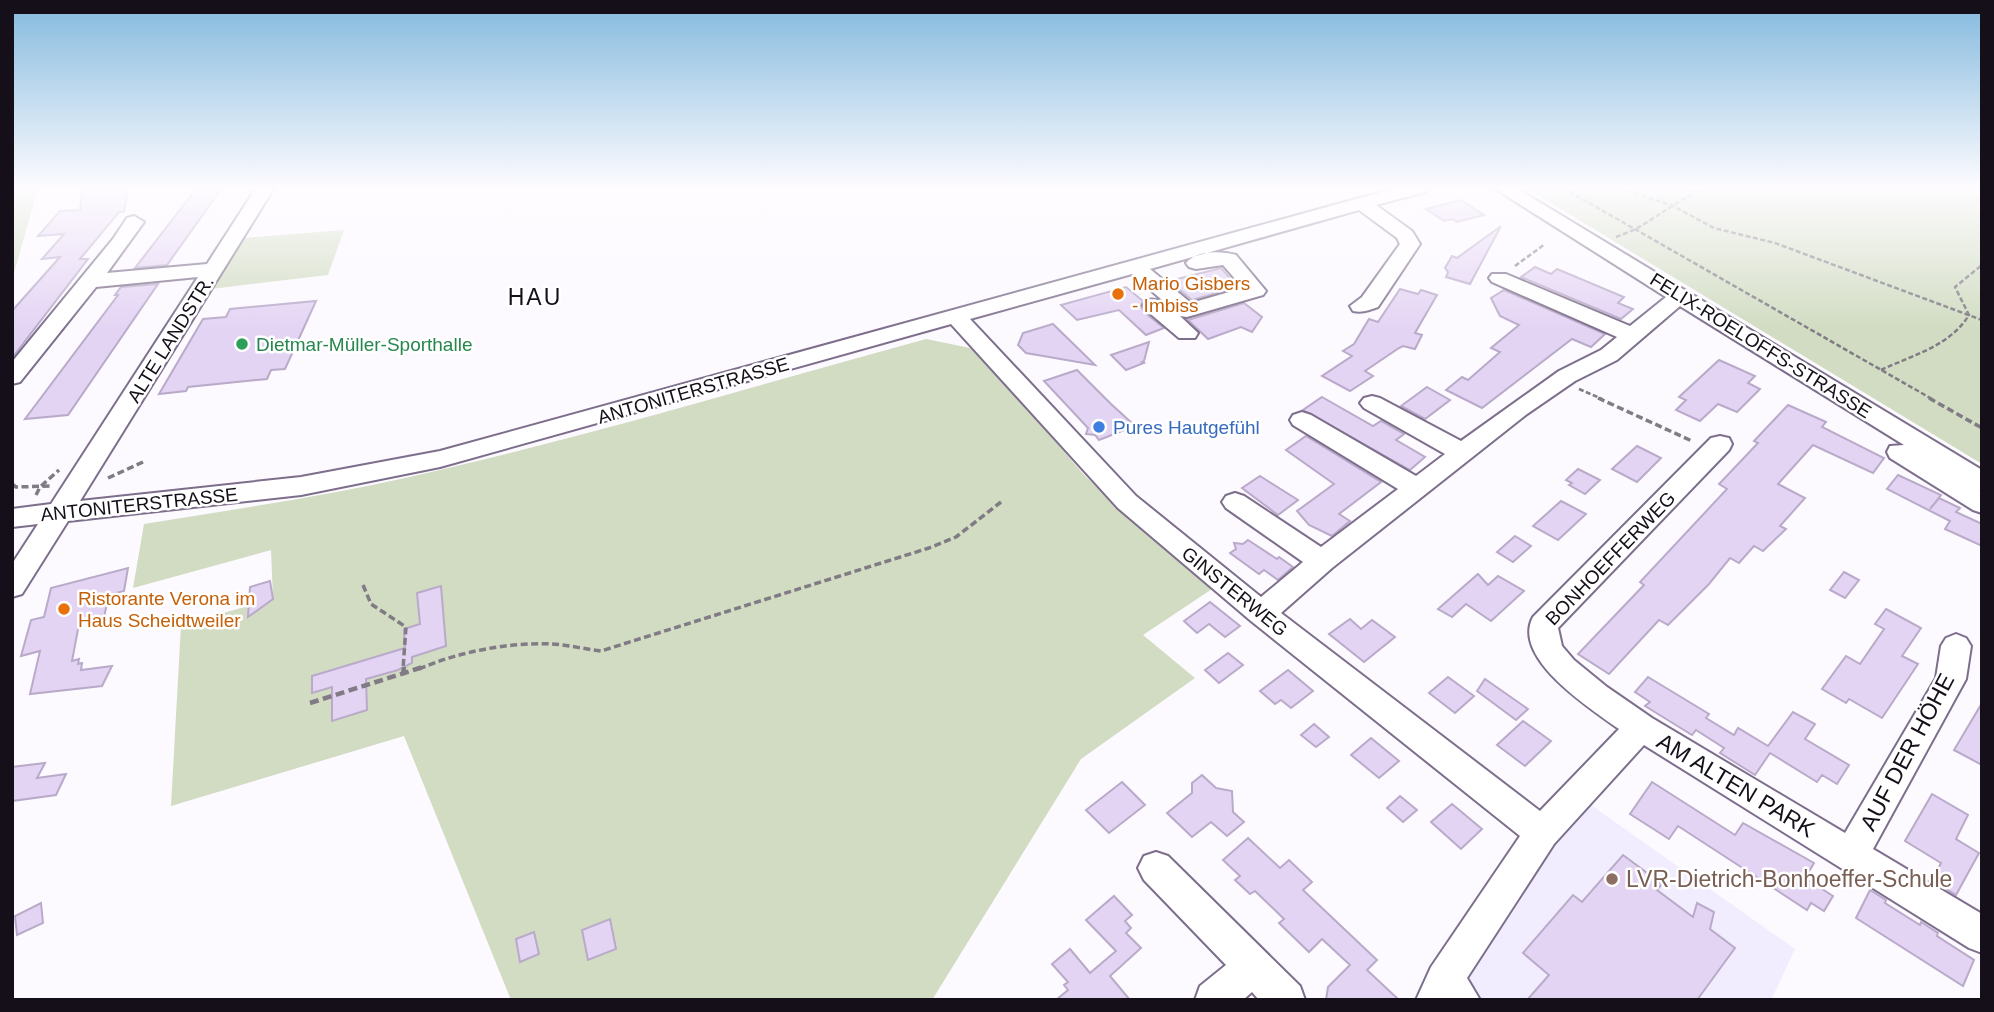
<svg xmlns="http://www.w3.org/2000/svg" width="1994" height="1012" font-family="Arial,sans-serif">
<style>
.education{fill:#f1edff}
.green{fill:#d1dcc2}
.building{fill:#e4d4f4;stroke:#b9aac9;stroke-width:2}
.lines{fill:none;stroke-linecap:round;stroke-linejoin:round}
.minor-casing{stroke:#7d6e8b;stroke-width:4}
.path-far2{stroke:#807b84;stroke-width:2.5;stroke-dasharray:5 2.5;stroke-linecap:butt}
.path-far1{stroke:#807b84;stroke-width:3.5;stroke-dasharray:7 3.5;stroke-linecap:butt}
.path{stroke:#807b84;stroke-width:4.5;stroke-dasharray:9 4.5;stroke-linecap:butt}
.minor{fill:#fff;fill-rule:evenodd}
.food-dot{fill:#e8710a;stroke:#fff;stroke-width:2.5}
.leisure-dot{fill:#2e9e5b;stroke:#fff;stroke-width:2.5}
.shop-dot{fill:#3f7fe0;stroke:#fff;stroke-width:2.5}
.education-dot{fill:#8d6e63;stroke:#fff;stroke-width:2.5}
.labels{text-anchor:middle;stroke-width:5;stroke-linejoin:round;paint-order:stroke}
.food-label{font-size:19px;fill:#c56008;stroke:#fff;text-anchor:start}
.street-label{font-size:19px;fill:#150f1a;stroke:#fff}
.leisure-label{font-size:19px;fill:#27864d;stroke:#fff;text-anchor:start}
.shop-label{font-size:19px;fill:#366cbe;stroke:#fff;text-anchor:start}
.quarter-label{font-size:23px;letter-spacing:2px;fill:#150f1a;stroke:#fff}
.near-street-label{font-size:23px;fill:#150f1a;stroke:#fff}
.near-education-label{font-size:23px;fill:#785e54;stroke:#fff;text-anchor:start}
</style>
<rect width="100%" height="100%" fill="#fcf9ff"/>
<!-- education -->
<path class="education" d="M1588 803 1795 949 1771 1000H1450L1553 844Z"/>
<!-- green -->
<g class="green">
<path d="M12 188H38L12 280Z"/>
<path d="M1526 188H1982V464Z"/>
<path d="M344 230 328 275 211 289 243 238Z"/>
<path d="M926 339 975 349 1085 476 1136 523 1215 587 1143 635 1195 678 1081 759 932 1000H511L404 736 171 806 181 625 273 599 271 550 133 588 144 524C231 510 319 497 405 478 580 439 753 386 926 339Z"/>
</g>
<!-- building -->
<g class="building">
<path d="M83 188H128L124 212H119L80 259H88L12 358V311L60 257 42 259 64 234 38 236 60 211 80 210Z"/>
<path d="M222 188 167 265 135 268 196 189Z"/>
<path d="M1461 200 1484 215 1457 222 1453 219 1444 221 1426 209Z"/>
<path d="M1501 226 1470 284 1446 277 1448 272 1445 268 1452 256 1457 258Z"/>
<path d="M1535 267 1551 274 1557 269 1624 297 1618 303 1633 309 1621 319 1521 277Z"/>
<path d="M1221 268 1238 287 1192 300 1169 281Z"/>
<path d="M158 284 68 415 25 419 118 295H115L121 287Z"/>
<path d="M1126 287 1143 301 1141 306 1144 312 1164 328 1146 335 1119 310 1077 320 1061 305Z"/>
<path d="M1400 289 1418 294 1421 290 1437 295 1415 333 1422 335 1415 349 1403 346 1399 348 1365 371 1373 376 1350 391 1322 376 1352 356 1343 351 1354 344 1369 319 1378 322Z"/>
<path d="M1504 290 1605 334 1591 347 1572 339 1482 408 1446 390 1462 377 1468 380 1500 352 1491 348 1519 325 1500 316 1491 298Z"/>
<path d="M316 301 285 369 271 370 267 379 188 387 186 391 159 394 203 319 226 317 230 309Z"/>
<path d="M1244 303 1262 317 1252 332 1241 327 1208 339 1188 320Z"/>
<path d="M1053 324 1095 365 1026 353 1018 345 1023 333Z"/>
<path d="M1149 342 1144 361 1142 362 1144 363 1126 370 1111 355Z"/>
<path d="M1719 360 1755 376 1748 383 1760 389 1737 412 1718 404 1700 421 1676 410 1686 400 1679 397Z"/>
<path d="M1077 370 1111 404 1135 426 1099 440 1095 435 1086 434 1088 428 1044 381Z"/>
<path d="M1427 387 1450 400 1425 419 1401 406Z"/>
<path d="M1322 397 1373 426 1381 421 1404 434 1396 440 1425 457 1410 470 1303 410Z"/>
<path d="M1788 405 1826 422 1822 427 1884 458 1873 473 1813 445 1778 484 1805 498 1780 526 1786 529 1763 551 1754 546 1739 563 1730 558 1709 584 1668 625 1659 620 1609 674 1578 654 1644 585 1640 582 1727 489 1719 484 1758 443 1754 441Z"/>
<path d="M1306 436 1381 482 1339 514 1350 521 1332 536 1309 525 1297 511 1334 484 1286 450Z"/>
<path d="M1637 446 1661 458 1637 482 1612 469Z"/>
<path d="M1578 469 1600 480 1585 494 1569 485 1572 483 1566 480Z"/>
<path d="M1898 475 1941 495 1930 509 1939 498 1960 508 1956 512 1982 524V546L1945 529 1950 521 1887 489Z"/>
<path d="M1260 476 1298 500 1278 515 1242 488Z"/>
<path d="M1561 501 1586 514 1558 540 1533 526Z"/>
<path d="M1515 536 1531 546 1513 562 1497 552Z"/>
<path d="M1248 540 1277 559 1279 557 1293 567 1278 580 1264 570 1259 574 1230 553 1236 549 1234 543 1243 544Z"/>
<path d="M128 568 124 591 109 595 104 617 79 624 72 661 79 659 78 664 82 663 81 670 112 666 102 686 30 694 40 651 21 656 31 620 44 617 51 588Z"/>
<path d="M1844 572 1859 580 1845 598 1830 590Z"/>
<path d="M1478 574 1488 585 1498 576 1524 591 1491 621 1466 604 1452 617 1438 609Z"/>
<path d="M270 581 273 599 248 617 250 587Z"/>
<path d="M441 586 446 646 412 657V663L398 670 366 679 367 710 332 721V687L312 693V676L405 648 404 629 420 624 417 593Z"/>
<path d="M1210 602 1240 626 1225 637 1209 624 1197 633 1184 621Z"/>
<path d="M1886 609 1921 628 1902 656 1918 664 1882 718 1849 699 1846 703 1822 689 1846 656 1860 664 1884 629 1875 624Z"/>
<path d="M1350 619 1361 629 1372 620 1395 637 1364 662 1329 634Z"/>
<path d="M1228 653 1243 665 1219 683 1205 670Z"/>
<path d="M1288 670 1313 691 1291 708 1281 700 1275 704 1260 691Z"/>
<path d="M1448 677 1474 696 1455 713 1429 693Z"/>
<path d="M1648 677 1709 714 1706 718 1734 735 1738 728 1768 746 1793 712 1815 724 1805 739 1849 765 1837 784 1822 775 1817 782 1770 753 1755 775 1720 753 1724 748 1696 730 1692 735 1645 706 1650 702 1635 692Z"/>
<path d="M1485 679 1528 709 1516 720 1477 691Z"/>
<path d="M1982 703V765L1954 750Z"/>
<path d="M1523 721 1551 741 1525 766 1497 745Z"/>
<path d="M1314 724 1329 737 1316 747 1301 735Z"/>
<path d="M1371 738 1399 761 1379 778 1351 755Z"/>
<path d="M45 763 37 778 66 774 56 795 12 801V767Z"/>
<path d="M1202 775 1216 788 1232 791 1233 812 1244 822 1227 836 1211 822 1192 837 1167 813 1192 793V783Z"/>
<path d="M1122 782 1145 805 1109 833 1086 810Z"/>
<path d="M1652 782 1735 835 1743 823 1814 863 1805 878 1833 896 1824 911 1811 903 1807 910 1678 826 1669 839 1630 814Z"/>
<path d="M1932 794 1968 815 1956 839 1979 853 1956 895 1932 880 1941 863 1905 841Z"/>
<path d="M1400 796 1417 810 1403 822 1387 808Z"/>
<path d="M1452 804 1482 829 1461 849 1431 822Z"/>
<path d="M1248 838 1280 868 1289 860 1312 882 1303 890 1377 960 1367 970 1399 1000H1326L1328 987 1350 965 1322 939 1309 952 1279 923 1284 919 1255 891 1250 894 1235 880 1240 876 1223 860Z"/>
<path d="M1623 855 1662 884 1657 890 1693 917 1697 903 1714 912 1710 929 1735 948 1697 1000H1527L1549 975 1523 953 1573 895 1582 902Z"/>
<path d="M1870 890 1886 900 1885 903 1920 925 1921 922 1938 933 1937 936 1974 960 1963 986 1856 918Z"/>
<path d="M1114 896 1132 915 1125 921 1131 928 1126 933 1141 948 1110 976 1130 1000H1056L1068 990 1064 985 1068 982 1052 964 1070 949 1090 973 1116 951 1086 920Z"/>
<path d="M41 903 43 923 17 935 15 916Z"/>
<path d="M610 919 616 949 588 960 582 930Z"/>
<path d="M534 932 539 954 520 962 516 939Z"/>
</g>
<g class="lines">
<defs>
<g id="minor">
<path d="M256 188H274L80 501 301 477 440 451 1396 188H1427L1425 192 1376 205 1412 231 1420 244 1378 307C1369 310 1363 313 1353 311L1350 306 1362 297 1400 244 1397 238 1359 210 1150 269 1191 303 1243 288 1223 265 1196 269 1189 267 1186 263C1196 250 1221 251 1236 255L1266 291 1263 295 1187 317 1180 316 1198 333 1195 338H1179L1146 310 1143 305 1146 300C1160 297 1166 305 1177 313L1132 274 970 319 1136 496 1261 597 1303 562 1226 508 1222 502 1226 496 1235 493 1244 496 1321 547 1398 489 1293 425 1290 420 1293 415 1302 412 1311 415 1416 476 1445 454 1364 408 1360 403 1364 398 1372 396 1380 398 1461 441 1559 371 1601 350 1617 337 1492 282 1489 278 1492 274H1506L1630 326 1666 297 1494 188H1516L1982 470V491L1979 490 1982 492V513L1973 510 1890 458 1887 452 1890 446 1904 445 1680 306 1617 360 1575 381 1527 414 1332 568 1281 613 1540 811 1619 729C1591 709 1511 658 1533 617L1711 438 1720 436 1729 438 1732 444 1729 450 1558 628 1562 646 1574 660 1607 687 1652 718 1845 833 1936 678 1941 646 1946 638 1956 634 1966 638 1971 646 1966 679 1873 849 1982 914V953L1969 948 1644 745 1554 844 1467 978 1480 1000H1416L1431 967 1520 836 1251 621 1118 508 951 324 440 467 301 495 68 521 22 594 12 597V564L38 524 12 527V509L51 504 198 277 96 287 20 382 12 384V362L113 239 127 218 134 216 144 222 107 273 207 264Z"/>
<path d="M1156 852 1168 856 1300 986 1305 1000H1259L1252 992 1243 1000H1195L1200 986 1226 965 1144 880 1138 868 1144 856Z"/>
</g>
</defs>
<!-- minor casing -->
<use href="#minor" class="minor-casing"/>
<!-- path-far2 -->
<g class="path-far2">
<path d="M1563 188 1932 399"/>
<path d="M1620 188 1673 206 1714 228 1775 243 1982 320"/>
<path d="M1616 237 1636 229 1701 188"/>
<path d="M1515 266 1545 244"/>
<path d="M1881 370C1913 355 1950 346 1969 315L1955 287 1982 265"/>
<path d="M1579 389 1602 399"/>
</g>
<!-- path-far1 -->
<g class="path-far1">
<path d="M1598 398 1692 441"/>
<path d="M1929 398 1982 428"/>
<path d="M108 478 143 462"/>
<path d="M12 484 16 487 52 486"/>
<path d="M36 495 40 487 59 470"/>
<path d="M363 585 371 604 406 627 403 669"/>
<path d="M419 669C458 652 509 642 552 644 568 645 585 649 601 651L929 548 956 537 1001 502"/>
</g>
<!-- path -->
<g class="path">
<path d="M403 675 404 667"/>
<path d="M310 703 423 667"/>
</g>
<!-- minor -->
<use href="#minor" class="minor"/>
</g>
<!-- sky -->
<linearGradient id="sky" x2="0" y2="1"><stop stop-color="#83b9de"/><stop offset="0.57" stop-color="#fefcff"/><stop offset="1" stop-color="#fefcff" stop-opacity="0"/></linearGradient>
<rect width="1994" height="330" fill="url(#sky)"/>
<!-- markers -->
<g class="food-dot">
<circle cx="1118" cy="294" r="7"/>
<circle cx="64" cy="609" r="7"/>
</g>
<circle class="leisure-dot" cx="242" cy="344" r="7"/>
<circle class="shop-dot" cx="1099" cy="427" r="7"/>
<circle class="education-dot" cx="1612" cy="879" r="7"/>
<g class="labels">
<!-- food labels -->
<g class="food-label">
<text x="1132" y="290">Mario Gisbers<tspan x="1132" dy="22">- Imbiss</tspan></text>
<text x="78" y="605">Ristorante Verona im<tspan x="78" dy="22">Haus Scheidtweiler</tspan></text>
</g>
<!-- street labels -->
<g class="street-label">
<text transform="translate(170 339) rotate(-58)" y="7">ALTE LANDSTR.</text>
<text transform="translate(1761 345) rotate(32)" y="7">FELIX-ROELOFFS-STRASSE</text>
<text transform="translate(693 390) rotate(-16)" y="7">ANTONITERSTRASSE</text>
<text transform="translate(139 504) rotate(-6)" y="7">ANTONITERSTRASSE</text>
<text transform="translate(1610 558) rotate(-46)" y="7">BONHOEFFERWEG</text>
<text transform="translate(1235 591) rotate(39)" y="7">GINSTERWEG</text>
</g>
<!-- leisure labels -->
<g class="leisure-label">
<text x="256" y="351">Dietmar-Müller-Sporthalle</text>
</g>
<!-- shop labels -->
<g class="shop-label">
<text x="1113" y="434">Pures Hautgefühl</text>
</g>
<!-- quarter labels -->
<g class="quarter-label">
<text x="535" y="305">HAU</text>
</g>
<!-- near-street labels -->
<g class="near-street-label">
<text transform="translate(1907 752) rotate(-62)" y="8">AUF DER HÖHE</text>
<text transform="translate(1736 785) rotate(31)" y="8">AM ALTEN PARK</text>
</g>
<!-- near-education labels -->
<g class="near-education-label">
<text x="1626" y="887">LVR-Dietrich-Bonhoeffer-Schule</text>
</g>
</g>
<!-- border -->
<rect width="1994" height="1012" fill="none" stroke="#150f1a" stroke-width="28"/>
</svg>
